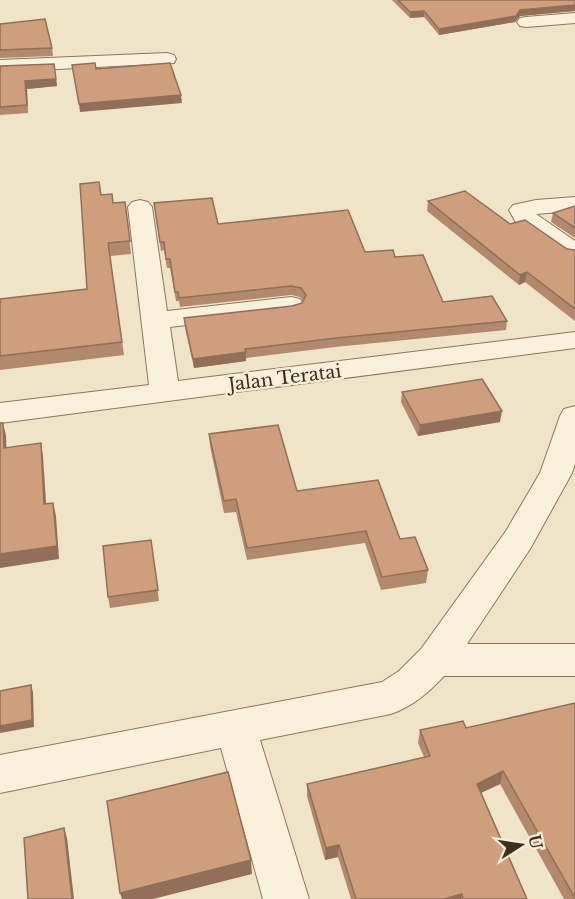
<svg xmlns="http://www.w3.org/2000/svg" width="575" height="899" font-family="'Libre Baskerville',serif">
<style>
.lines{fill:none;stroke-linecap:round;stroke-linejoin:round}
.street-casing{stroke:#8d765c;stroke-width:2}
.street{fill:#faf1dc;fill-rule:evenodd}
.wall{fill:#b2896c}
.shaded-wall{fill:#916f58}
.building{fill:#cf9f7d;stroke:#916f58;stroke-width:1.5}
.labels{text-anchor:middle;stroke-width:5;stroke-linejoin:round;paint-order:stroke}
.street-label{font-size:18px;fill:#3d2e20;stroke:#f7eed8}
</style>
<rect width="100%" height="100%" fill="#f0e4c8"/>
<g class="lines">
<defs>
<g id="street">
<path d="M575 13V23L526 27 520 26 517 22 520 18 526 17Z"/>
<path d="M167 53 174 55 176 59 174 63 0 72V60Z"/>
<path d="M575 197V211L536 214 575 241V259L566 257 515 221 509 210 513 205 536 200Z"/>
<path d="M140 200 148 202 152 207 167 311 291 297 300 299 304 305 300 311 291 313 170 327 178 381 575 332V348L0 423V403L149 385 128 207 132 202Z"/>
<path d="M575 406V464L572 473 530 549 467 644H575V676H444C428 693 413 706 391 714L260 740 309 899H263L221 748 0 793V755L382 682 399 671 421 649 506 531 540 473 560 416 564 409Z"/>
</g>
</defs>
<!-- street casing -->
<use href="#street" class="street-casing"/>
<!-- street -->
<use href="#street" class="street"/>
</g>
<!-- wall -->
<g class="wall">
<path d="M392 0H575V11L520 16 515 22 439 35 424 17 410 18Z"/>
<path d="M0 24 52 48 53 56 0 58Z"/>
<path d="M54 64 57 86 27 89 28 113 0 115V66Z"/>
<path d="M101 195 113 203 125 202 131 254 110 256 124 355 0 370V299L87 289Z"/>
<path d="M428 201 510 224 567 249 575 250V321L525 282 519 285 427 211Z"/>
<path d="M575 206V238L551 222 553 213Z"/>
<path d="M155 212 395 257 443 302 507 321 506 330 335 347 246 358V361L194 368 185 328 184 318 292 306 302 303 303 300 300 297 291 295 180 307 179 301H176L170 268H167L164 250 161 251Z"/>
<path d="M402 392 500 422 418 436 401 402Z"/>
<path d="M209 434 297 491 400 539 428 570 426 583 381 590 365 543 247 560 236 512 224 513 210 446Z"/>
<path d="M151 540 159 601 110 608 108 597Z"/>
<path d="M575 703V899H564L500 784 481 793 527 899H351L338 857 325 860 307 796V784L424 757 418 743 420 730 466 728Z"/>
</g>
<!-- shaded-wall -->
<g class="shaded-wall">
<path d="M575 5V11L520 16 515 22 439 35V29L520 10Z"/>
<path d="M424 11V17L410 18V12Z"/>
<path d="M56 79 57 86 27 89 28 113 25 81Z"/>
<path d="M181 95 182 103 80 112 79 104Z"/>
<path d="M527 272 525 282 519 285 520 275Z"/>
<path d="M246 352V361L194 368 193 359Z"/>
<path d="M502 411 500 422 418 436 420 425Z"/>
<path d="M3 423 6 436 7 461 4 448Z"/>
<path d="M41 443 43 456 47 517 44 504Z"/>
<path d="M53 503 56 516 59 559 0 568V554Z"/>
<path d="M31 685 33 692 34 727 0 733V726Z"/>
<path d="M503 771 500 784 474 796 477 784Z"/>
<path d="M64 828 67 838 74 899H72Z"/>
<path d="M339 845 338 857 325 860 326 848Z"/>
<path d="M251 860 252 874 153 899H122L120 893Z"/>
<path d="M462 894 461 899H444Z"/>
</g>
<!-- building -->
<g class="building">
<path d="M398 0H575V5L520 10 516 16 439 29 424 11 410 12Z"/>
<path d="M45 19 52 48 0 50V24Z"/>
<path d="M95 63 96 69 170 63 181 95 79 104 72 65Z"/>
<path d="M54 64 56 79 25 81 27 105 0 107V66Z"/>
<path d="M99 182 101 195 112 194 113 203 125 202 130 241 108 243 122 342 0 356V299L87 289 80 184Z"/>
<path d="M465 191 510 224 525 220 567 249 575 250V309L527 272 520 275 428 201Z"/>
<path d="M212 198 218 224 348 210 365 252 393 250 395 257 423 255 443 302 492 296 507 321 336 338 245 349 246 352 193 359 184 318 292 306 302 303 306 295 301 288 291 286 179 298 178 292H175L170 259H166L164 242H160L154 203Z"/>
<path d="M575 206V228L553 213Z"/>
<path d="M482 379 502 411 420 425 402 392Z"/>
<path d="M0 423H3L4 448 41 443 44 504 53 503 57 546 0 554Z"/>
<path d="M278 425 297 491 378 480 400 539 415 537 428 570 382 577 366 531 247 548 236 499 224 501 209 434Z"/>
<path d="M151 540 158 590 108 597 103 546Z"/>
<path d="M31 685 32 720 0 726V691Z"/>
<path d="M575 703V898L503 771 477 784 527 899H463L462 894 444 899H356L339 845 326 848 307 784 430 756 420 730 463 721 466 728Z"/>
<path d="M228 772 251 860 120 893 107 801Z"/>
<path d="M64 828 72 899H28L24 838Z"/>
</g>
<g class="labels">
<!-- street labels -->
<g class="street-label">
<text transform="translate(285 378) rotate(-7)" y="6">Jalan Teratai</text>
</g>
</g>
<!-- north arrow -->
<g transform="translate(521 845) rotate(78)" stroke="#f7eed8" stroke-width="4.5" paint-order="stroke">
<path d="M0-4.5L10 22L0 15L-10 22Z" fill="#3d2e20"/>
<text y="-9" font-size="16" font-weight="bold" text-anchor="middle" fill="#3d2e20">U</text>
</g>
</svg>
